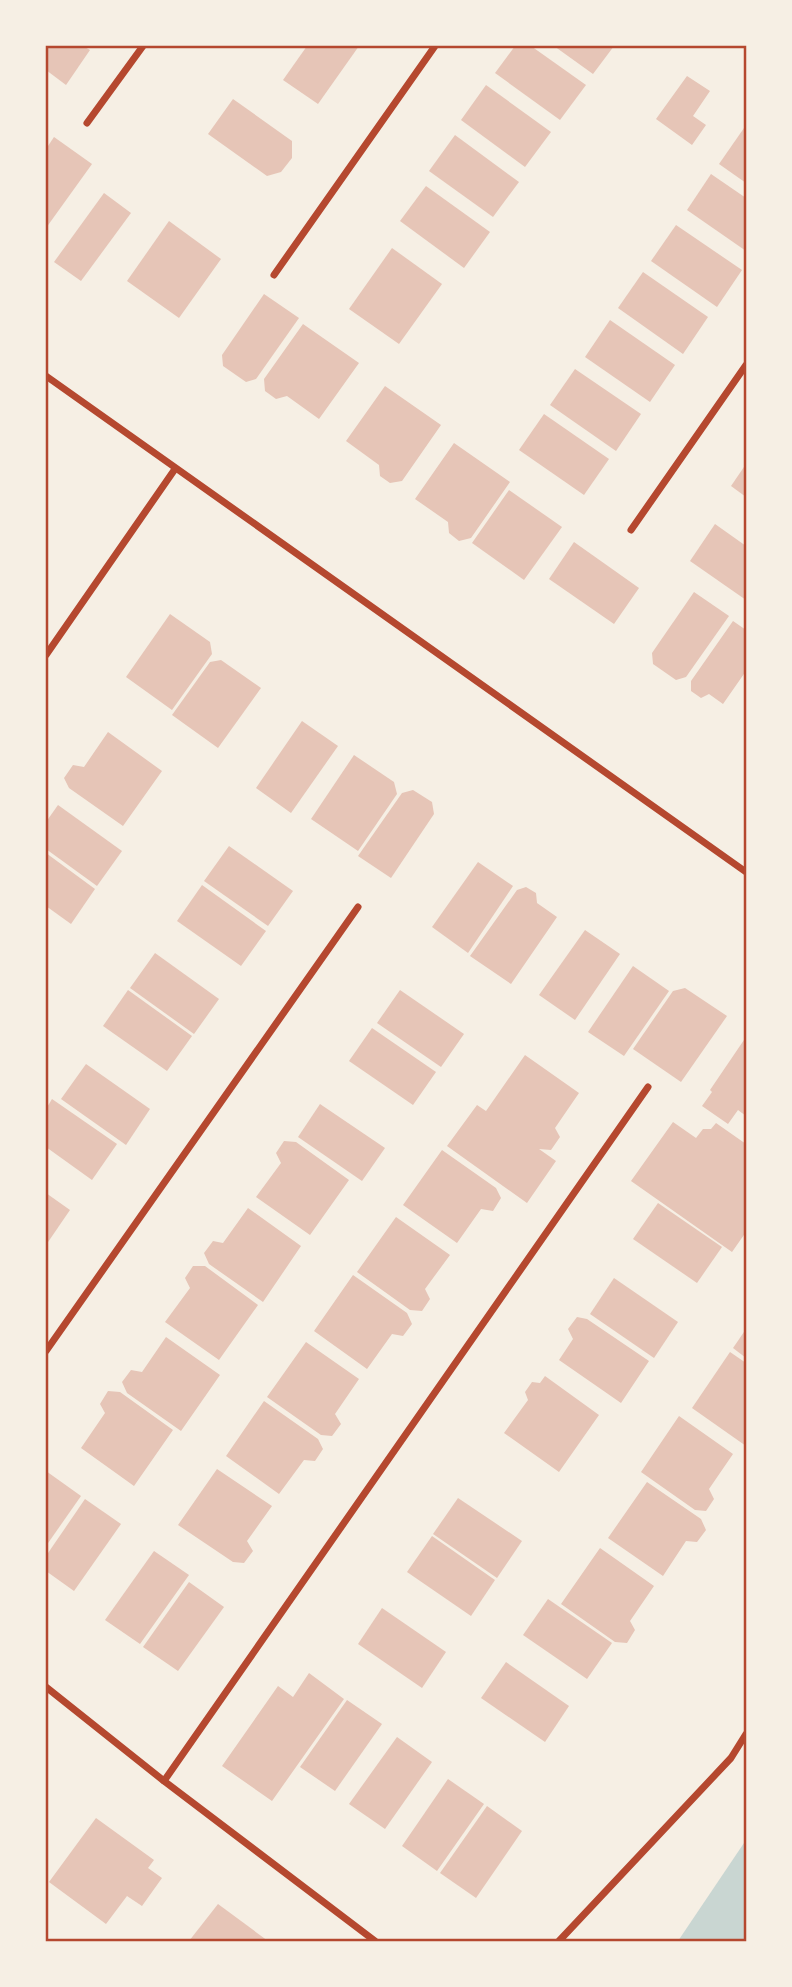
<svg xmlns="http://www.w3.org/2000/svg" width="792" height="1987" font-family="'Open Sans',sans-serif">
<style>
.water{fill:#c9d6d2}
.building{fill:#e6c5b7}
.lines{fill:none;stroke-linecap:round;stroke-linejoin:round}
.minor{stroke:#b5482f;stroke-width:7}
.neatline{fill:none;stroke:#b5482f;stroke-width:2.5}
</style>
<rect width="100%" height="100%" fill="#f6efe4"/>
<!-- water -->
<path class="water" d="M746 1840V1941H678Z"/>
<!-- building -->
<g class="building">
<path d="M46 46H83L90 50 66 85 46 70Z"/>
<path d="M307 46H359L318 104 283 80Z"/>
<path d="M515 46H531L586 85 560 120 495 73Z"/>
<path d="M554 46H614L593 74Z"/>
<path d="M687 76 710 91 693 116 706 125 692 145 656 119Z"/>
<path d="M486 85 551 132 525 167 461 120Z"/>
<path d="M233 99 292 141V158L281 172 267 176 208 134Z"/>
<path d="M744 128 746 129V183L719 164Z"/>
<path d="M455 135 519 182 493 217 429 171Z"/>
<path d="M54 137 92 164 46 228V149Z"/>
<path d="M711 174 746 198V251L687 210Z"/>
<path d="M426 186 490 232 464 268 400 221Z"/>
<path d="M104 193 131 213 81 281 54 262Z"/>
<path d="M169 221 221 259 179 318 127 281Z"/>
<path d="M676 225 742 270 717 307 651 261Z"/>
<path d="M392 248 442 284 399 344 349 309Z"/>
<path d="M643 272 708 317 683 354 618 308Z"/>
<path d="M264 294 299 318 256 379 246 382 223 366 222 355Z"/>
<path d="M610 320 675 365 650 402 585 357Z"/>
<path d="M303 324 359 363 319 419 287 396 276 399 265 391 264 379Z"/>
<path d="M575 369 641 414 616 451 550 405Z"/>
<path d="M385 386 441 425 402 481 390 483 380 476 379 465 346 441Z"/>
<path d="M544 414 609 459 584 495 519 450Z"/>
<path d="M454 443 510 482 471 538 459 541 449 533 448 522 415 499Z"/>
<path d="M746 464V497L731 486Z"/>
<path d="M509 490 562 527 524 580 472 543Z"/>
<path d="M715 524 746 546V600L690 561Z"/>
<path d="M574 542 639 588 614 624 549 579Z"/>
<path d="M694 592 729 616 686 677 676 680 653 664 652 653Z"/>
<path d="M170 614 210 642 212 654 172 710 126 677Z"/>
<path d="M733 621 746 630V671L723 704 709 694 701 698 691 691V681Z"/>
<path d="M221 660 261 688 218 748 172 715 210 662Z"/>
<path d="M302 721 338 746 291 813 256 788Z"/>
<path d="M108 732 162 771 123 826 69 788 64 778 73 765 84 767Z"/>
<path d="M354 755 394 782 397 794 358 851 311 819Z"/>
<path d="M413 790 432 802 434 814 391 878 358 856 402 793Z"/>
<path d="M58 805 122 851 97 886 46 849V822Z"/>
<path d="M229 846 293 891 268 926 204 881Z"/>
<path d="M46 853 95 889 71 924 46 906Z"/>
<path d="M478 862 513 886 468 953 432 927Z"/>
<path d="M202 885 266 931 241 966 177 921Z"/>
<path d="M526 887 536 893 537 903 557 917 511 984 470 956 517 890Z"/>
<path d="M585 930 620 954 575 1020 539 995Z"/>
<path d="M155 953 219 999 194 1034 130 988Z"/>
<path d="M633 966 669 991 624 1056 588 1032Z"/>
<path d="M685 988 727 1016 681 1082 633 1049 673 991Z"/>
<path d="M128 990 192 1036 167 1071 103 1026Z"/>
<path d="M400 990 464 1034 441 1067 377 1023Z"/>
<path d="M372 1028 436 1072 413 1105 349 1061Z"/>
<path d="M746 1037V1116L738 1110 728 1124 702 1106 712 1092 710 1090Z"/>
<path d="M525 1055 579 1093 555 1128 560 1137 551 1150 539 1149 556 1161 527 1203 447 1146 477 1105 486 1111Z"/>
<path d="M86 1064 150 1109 126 1145 61 1099Z"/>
<path d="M52 1099 117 1144 92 1180 46 1147V1109Z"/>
<path d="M320 1104 385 1148 362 1181 298 1137Z"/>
<path d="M673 1122 696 1138 703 1129H711L716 1123 746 1144V1232L732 1252 631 1181Z"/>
<path d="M284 1141 296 1142 349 1180 310 1235 256 1197 281 1163 276 1153Z"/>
<path d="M442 1150 496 1188 501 1198 493 1211 481 1209 457 1243 403 1205Z"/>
<path d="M46 1193 70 1210 46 1245Z"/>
<path d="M658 1203 722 1247 697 1283 633 1239Z"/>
<path d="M248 1208 301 1246 263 1302 209 1264 204 1253 213 1241 223 1243Z"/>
<path d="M396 1217 450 1255 425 1289 430 1299 422 1311 410 1310 357 1272Z"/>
<path d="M193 1266H205L258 1305 219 1360 165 1322 190 1288 185 1278Z"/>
<path d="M353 1275 407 1313 412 1324 403 1336 392 1334 367 1369 314 1331Z"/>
<path d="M614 1278 678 1322 654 1358 590 1314Z"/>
<path d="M577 1317 587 1319 649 1361 621 1403 559 1360 573 1339 568 1329Z"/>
<path d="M746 1329V1358L733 1348Z"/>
<path d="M166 1337 220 1375 181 1431 127 1393 122 1382 131 1370 142 1372Z"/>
<path d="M306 1342 359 1379 335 1414 341 1424 332 1436 321 1435 267 1397Z"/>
<path d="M730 1352 746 1363V1446L692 1408Z"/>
<path d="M545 1376 599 1415 559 1472 504 1433 528 1400 525 1392 532 1382 540 1383Z"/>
<path d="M108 1391 120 1392 173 1430 134 1486 81 1448 105 1413 100 1404Z"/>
<path d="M264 1401 318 1439 323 1449 315 1461 304 1460 279 1494 226 1456Z"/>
<path d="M679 1416 733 1454 709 1489 714 1499 706 1511 695 1510 641 1472Z"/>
<path d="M217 1469 272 1506 247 1541 253 1551 244 1563 233 1562 178 1525Z"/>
<path d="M46 1471 81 1496 46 1546Z"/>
<path d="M647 1482 701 1519 706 1530 697 1542 686 1541 663 1576 608 1538Z"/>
<path d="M458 1498 522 1541 497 1578 433 1534Z"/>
<path d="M85 1499 121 1524 74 1591 46 1571V1556Z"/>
<path d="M432 1536 495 1580 471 1616 407 1572Z"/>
<path d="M600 1548 654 1586 630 1621 635 1630 627 1643 615 1642 561 1604Z"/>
<path d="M154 1551 189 1575 140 1644 105 1620Z"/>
<path d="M189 1582 224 1607 178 1671 143 1647Z"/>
<path d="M548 1599 612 1643 587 1679 523 1635Z"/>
<path d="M382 1608 446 1652 422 1688 358 1644Z"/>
<path d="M506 1662 569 1706 545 1742 481 1698Z"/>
<path d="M309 1673 344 1699 272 1801 222 1766 278 1686 293 1697Z"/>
<path d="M347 1700 382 1724 335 1791 300 1767Z"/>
<path d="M397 1737 432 1762 385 1829 349 1804Z"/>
<path d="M448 1779 484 1804 437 1871 402 1846Z"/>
<path d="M487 1806 522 1831 476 1898 440 1873Z"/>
<path d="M96 1818 154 1860 148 1868 162 1878 142 1906 127 1896 106 1924 49 1882Z"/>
<path d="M218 1904 268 1941H189Z"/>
</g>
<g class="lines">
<!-- minor -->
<g class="minor">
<path d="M87 123 143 46"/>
<path d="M274 275 435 46"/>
<path d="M46 376 746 872"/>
<path d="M631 530 746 365"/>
<path d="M46 655 175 469"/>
<path d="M46 1351 358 907"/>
<path d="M46 1687 164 1781 375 1941"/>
<path d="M164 1781 648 1087"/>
<path d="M559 1941 731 1758 746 1734"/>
</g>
</g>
<!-- border -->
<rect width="792" height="1987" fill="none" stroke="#f6efe4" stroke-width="94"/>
<rect x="47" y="47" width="698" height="1893" class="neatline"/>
</svg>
